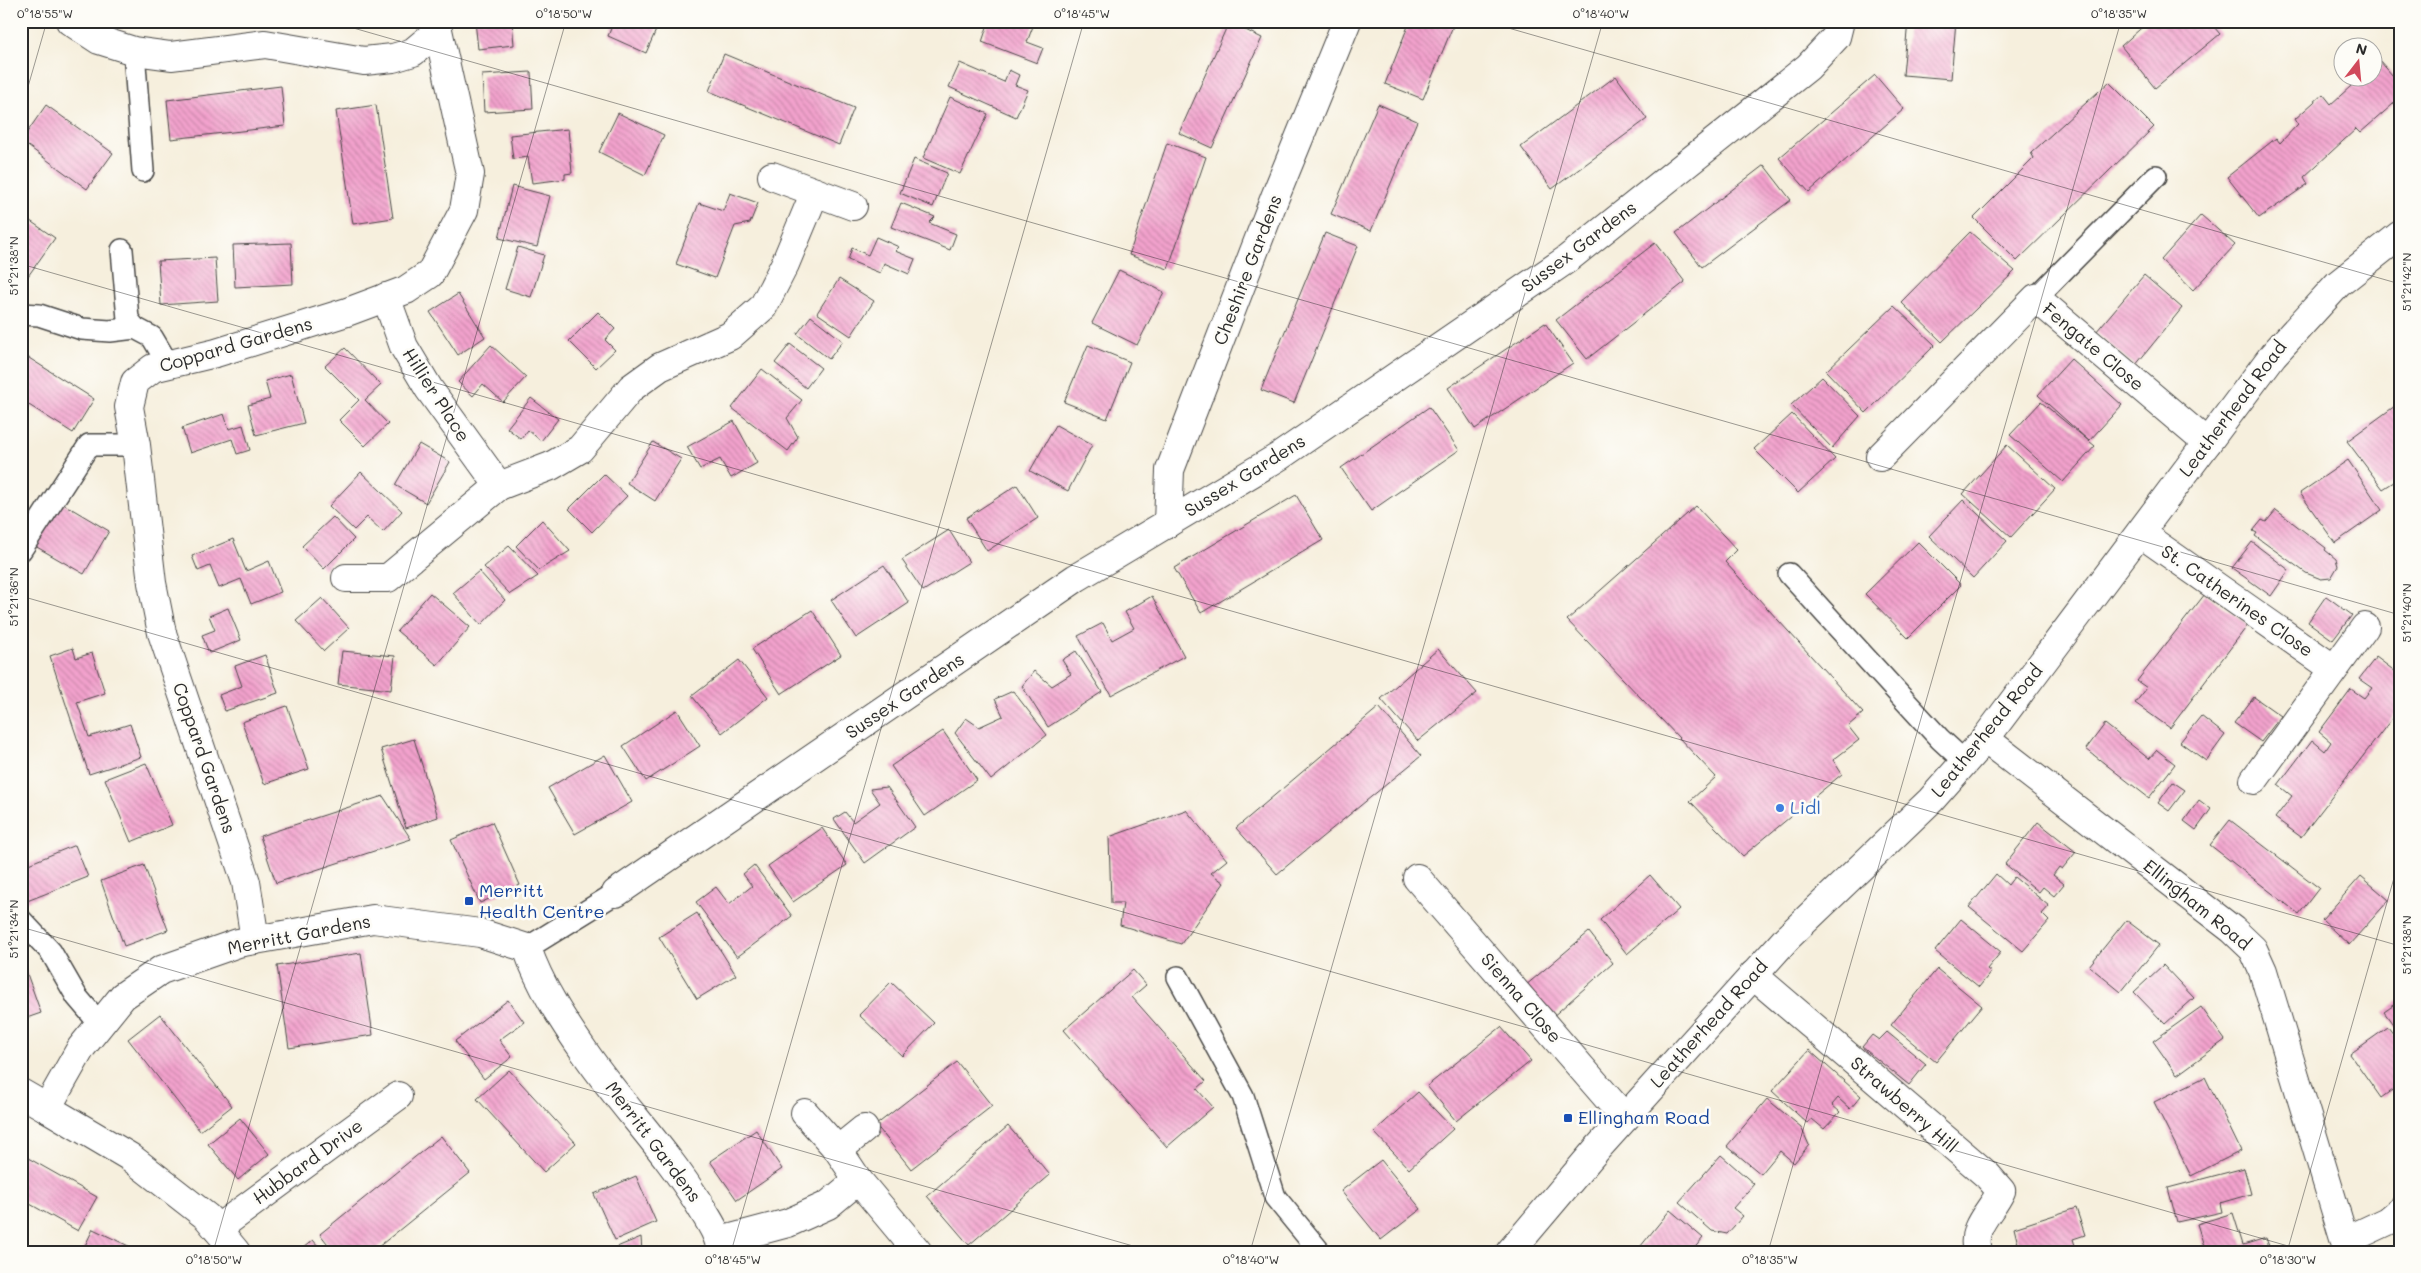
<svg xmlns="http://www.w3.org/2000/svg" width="2421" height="1273" font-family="Mali,sans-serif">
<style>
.building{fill:url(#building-back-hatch)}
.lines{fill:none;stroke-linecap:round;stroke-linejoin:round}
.lane-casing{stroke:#494846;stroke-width:24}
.street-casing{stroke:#494846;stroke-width:30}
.highway-casing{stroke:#494846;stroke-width:30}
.lane{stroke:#fff;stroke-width:21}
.street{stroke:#fff;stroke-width:28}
.highway{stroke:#fff;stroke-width:28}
.ticks{fill:none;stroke:#2b2b2b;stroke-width:1;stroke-opacity:0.45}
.shop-dot{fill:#3f7fe0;stroke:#fdfcf7;stroke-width:2}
.transit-dot{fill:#1a4fb4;stroke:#fdfcf7;stroke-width:2}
.labels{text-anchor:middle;stroke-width:5;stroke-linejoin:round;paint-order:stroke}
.street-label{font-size:18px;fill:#2b2b2b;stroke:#fdfcf7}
.shop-label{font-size:18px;fill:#366cbe;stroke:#fdfcf7;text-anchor:start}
.transit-label{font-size:18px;fill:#164399;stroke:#fdfcf7;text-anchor:start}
.neatline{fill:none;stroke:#2b2b2b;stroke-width:2}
.ticks-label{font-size:12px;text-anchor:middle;fill:#2b2b2b}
</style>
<defs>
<pattern id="building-back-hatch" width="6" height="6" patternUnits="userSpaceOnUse" patternTransform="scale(1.25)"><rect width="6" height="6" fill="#f3a2cd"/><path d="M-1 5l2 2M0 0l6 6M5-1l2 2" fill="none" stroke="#c584a7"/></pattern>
</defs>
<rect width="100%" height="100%" fill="#fdfcf7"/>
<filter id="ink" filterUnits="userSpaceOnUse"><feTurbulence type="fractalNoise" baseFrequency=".02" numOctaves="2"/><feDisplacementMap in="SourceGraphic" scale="10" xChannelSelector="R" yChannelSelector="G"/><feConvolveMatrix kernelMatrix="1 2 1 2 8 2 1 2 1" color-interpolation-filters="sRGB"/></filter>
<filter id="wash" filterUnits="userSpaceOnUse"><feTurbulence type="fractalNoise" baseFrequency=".0096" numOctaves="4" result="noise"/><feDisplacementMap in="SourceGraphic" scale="20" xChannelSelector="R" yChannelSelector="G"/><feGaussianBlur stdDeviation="1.12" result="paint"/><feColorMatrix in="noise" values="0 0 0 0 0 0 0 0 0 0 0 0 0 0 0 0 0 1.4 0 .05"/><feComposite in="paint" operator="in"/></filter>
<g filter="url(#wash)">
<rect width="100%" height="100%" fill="#f6efdd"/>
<g id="blocks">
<!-- building -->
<g class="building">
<path d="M475 21H512L514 45 478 49Z"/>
<path d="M614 21H660L646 53 608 36Z"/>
<path d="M989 21H1035L1027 42 1043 48 1037 63 982 42Z"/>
<path d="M1410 21H1455L1423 99 1385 84Z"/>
<path d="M1749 21H1770L1767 29Z"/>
<path d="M1908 21H1956L1951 79 1903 75Z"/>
<path d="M2149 21H2209L2220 34 2155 88 2121 46Z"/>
<path d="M1229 22 1262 38 1212 148 1179 133Z"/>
<path d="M724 54 854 108 839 145 709 91Z"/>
<path d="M2379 60 2400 84V98L2360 133 2356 129 2304 177 2308 184 2259 218 2227 177 2276 138 2280 143 2298 124 2295 119 2323 94 2331 104 2360 78H2374V65Z"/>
<path d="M960 63 1004 82 1009 70 1019 75 1015 85 1028 90 1016 117 949 87Z"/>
<path d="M531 72 533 109 484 112 482 75Z"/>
<path d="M1875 75 1904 109 1809 192 1779 158Z"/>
<path d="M1616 76 1647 119 1552 189 1521 147Z"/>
<path d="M2109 82 2154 127 2017 261 1974 218 2034 158 2031 153Z"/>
<path d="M281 86 285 126 171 139 167 100Z"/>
<path d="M950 97 988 114 960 174 923 158Z"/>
<path d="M1378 104 1417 121 1371 231 1331 214Z"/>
<path d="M46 105 113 153 87 189 21 141Z"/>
<path d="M376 105 393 218 353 224 336 111Z"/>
<path d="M618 113 664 135 645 175 599 152Z"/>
<path d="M568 129 572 173 565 174V179L532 183 528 157 513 159 510 135Z"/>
<path d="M1167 143 1206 157 1168 269 1129 255Z"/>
<path d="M914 159 947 173 933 207 900 193Z"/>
<path d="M1764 165 1791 200 1702 267 1676 233Z"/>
<path d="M512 186 550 196 537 247 499 238Z"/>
<path d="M730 193 758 203 750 223 735 226 715 278 676 264 699 203 723 211Z"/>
<path d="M901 203 935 217 929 223 956 234 950 250 891 227Z"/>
<path d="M2201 215 2235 245 2193 290 2161 260Z"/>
<path d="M23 216 55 238 21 286V219Z"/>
<path d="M1970 232 2015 271 1942 342 1901 302Z"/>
<path d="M1325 233 1358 246 1294 403 1261 390Z"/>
<path d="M876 237 899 247 895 251 915 259 909 274 884 263 880 273 848 260 852 248 868 255Z"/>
<path d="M291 243 293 284 235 287 233 245Z"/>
<path d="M1655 243 1685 282 1587 359 1556 320Z"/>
<path d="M518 247 544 255 531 297 505 289Z"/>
<path d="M215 258 218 301 161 305 158 261Z"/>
<path d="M1119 270 1164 292 1137 345 1092 323Z"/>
<path d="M2144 275 2182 308 2135 366 2096 332Z"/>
<path d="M839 279 874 301 851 336 817 313Z"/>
<path d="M458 294 485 337 458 355 430 312Z"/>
<path d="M1894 306 1935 345 1866 413 1826 371Z"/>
<path d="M598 312 615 329 605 340 615 350 596 368 569 341Z"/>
<path d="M811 316 843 341 829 359 797 334Z"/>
<path d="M1545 323 1573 363 1475 429 1448 388Z"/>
<path d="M790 344 821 368 806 388 775 363Z"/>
<path d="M491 345 526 377 503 402 483 384 473 396 458 382Z"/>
<path d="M1088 345 1130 362 1107 419 1064 402Z"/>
<path d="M345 348 381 385 365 400 388 424 365 446 339 420 359 400 325 366Z"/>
<path d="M21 353 94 399 73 433 21 400Z"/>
<path d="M2071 359 2122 405 2089 441 2038 395Z"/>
<path d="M762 369 802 400 787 418 798 437 788 451 732 408Z"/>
<path d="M291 374 304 423 256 435 248 405 270 399 265 381Z"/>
<path d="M1822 377 1860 416 1832 448 1791 405Z"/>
<path d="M531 398 558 419 541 441 528 430 521 439 507 428Z"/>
<path d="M2041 402 2095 446 2063 482 2010 435Z"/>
<path d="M2395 406 2400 412V478L2383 489 2347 441Z"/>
<path d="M1429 407 1459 450 1371 511 1341 468Z"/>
<path d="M224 414 229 429 243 425 250 450 237 454 232 439 190 453 182 428Z"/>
<path d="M1792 414 1835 459 1798 493 1754 449Z"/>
<path d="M734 421 757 463 731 478 720 459 700 469 687 447Z"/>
<path d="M1056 425 1092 445 1068 491 1030 471Z"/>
<path d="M653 442 681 459 655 501 627 483Z"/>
<path d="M419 444 450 462 426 503 395 485Z"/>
<path d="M2007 445 2055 489 2011 537 1963 494Z"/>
<path d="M2348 460 2382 510 2335 543 2300 493Z"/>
<path d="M361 472 402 511 383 532 367 517 354 530 329 506Z"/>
<path d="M604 474 627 496 592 532 569 509Z"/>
<path d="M1017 485 1038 518 987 551 966 518Z"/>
<path d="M1296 495 1323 540 1201 613 1174 568Z"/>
<path d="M1963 500 2007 541 1973 578 1929 536Z"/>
<path d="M60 502 109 531 84 574 35 546Z"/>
<path d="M1696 506 1737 550 1725 562 1863 713 1848 726 1859 740 1833 760 1842 774 1743 856 1690 801 1716 777 1567 620Z"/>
<path d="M2276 510 2326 548 2325 550 2336 559 2338 566 2331 578 2321 579 2306 573 2255 536 2257 533 2253 531 2262 520 2266 522Z"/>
<path d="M333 517 354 539 324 569 302 546Z"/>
<path d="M542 520 570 551 539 570 516 546Z"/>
<path d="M949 530 969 562 923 591 902 560Z"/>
<path d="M233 539 246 571 269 561 281 592 251 604 241 579 219 588 210 566 198 571 192 556Z"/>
<path d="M1918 542 1961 585 1908 638 1865 594Z"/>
<path d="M2252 542 2289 570 2271 596 2232 568Z"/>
<path d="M509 546 538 576 510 594 484 567Z"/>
<path d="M884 565 909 603 856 638 831 600Z"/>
<path d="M479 571 505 600 481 625 453 593Z"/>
<path d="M430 593 470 627 437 665 397 631Z"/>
<path d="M2205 594 2248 625 2170 728 2135 703 2147 688 2137 681Z"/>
<path d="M1152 596 1184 656 1111 695 1078 636 1103 623 1112 640 1134 628 1125 612Z"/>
<path d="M2326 596 2352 615 2333 640 2308 622Z"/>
<path d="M322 598 349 628 324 651 296 621Z"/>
<path d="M228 608 241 640 209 653 202 635 215 630 209 616Z"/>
<path d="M812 610 841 655 781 694 752 649Z"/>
<path d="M73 648 76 658 92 653 105 693 77 702 89 737 130 724 141 757 89 774 50 656Z"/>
<path d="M1438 649 1477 693 1418 741 1381 699Z"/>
<path d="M342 651 395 656 391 690 338 684Z"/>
<path d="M1076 651 1102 692 1048 727 1022 686 1034 671 1052 686 1071 674 1062 660Z"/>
<path d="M265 655 278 693 225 711 219 695 242 686 235 666Z"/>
<path d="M2376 657 2400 675V708L2301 837 2275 818 2292 796 2278 785 2312 740 2325 751 2331 742 2319 732 2351 689 2364 698 2372 688 2359 679Z"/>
<path d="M739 660 768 697 722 733 692 696Z"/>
<path d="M1013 691 1047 735 991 780 955 733 966 718 979 727 1003 716 995 699Z"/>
<path d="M2254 697 2281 716 2261 742 2234 723Z"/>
<path d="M287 706 309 769 264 784 242 722Z"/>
<path d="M1379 707 1421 756 1277 874 1236 828Z"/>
<path d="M677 710 700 746 646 781 623 746Z"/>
<path d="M2201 716 2225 735 2206 761 2180 742Z"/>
<path d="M2105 724 2149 759 2157 750 2175 764 2149 798 2086 749Z"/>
<path d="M943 731 977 780 925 816 891 766Z"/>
<path d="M414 739 438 817 406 828 381 749Z"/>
<path d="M605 755 632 802 575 834 548 788Z"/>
<path d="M146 763 172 825 131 842 105 779Z"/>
<path d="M2173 782 2185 790 2169 811 2158 803Z"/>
<path d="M887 787 915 827 865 863 834 819 845 812 853 822 880 803 870 789Z"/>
<path d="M383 796 411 839 276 883 260 836Z"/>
<path d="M2199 800 2211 809 2196 830 2184 821Z"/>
<path d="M1186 810 1227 860 1211 873 1224 883 1181 944 1120 925 1123 903H1111L1109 837Z"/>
<path d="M2230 820 2319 888 2299 914 2210 845Z"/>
<path d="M492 822 520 885 480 903 451 840Z"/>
<path d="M2038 822 2076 852 2062 869 2059 867 2053 875 2064 884 2054 896 2043 887 2039 892 2005 864Z"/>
<path d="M822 828 847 865 793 902 768 866Z"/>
<path d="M75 845 88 877 22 903 21 867Z"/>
<path d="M144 865 168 930 124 946 101 881Z"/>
<path d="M754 865 792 916 737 957 696 902 716 887 729 904 752 886 743 874Z"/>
<path d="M1996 874 2008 885 2014 877 2049 906 2042 914 2049 921 2023 951 1969 907Z"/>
<path d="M1650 875 1679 909 1627 954 1600 920Z"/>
<path d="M2361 876 2389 900 2349 945 2322 920Z"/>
<path d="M697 913 736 975 697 999 659 937Z"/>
<path d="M1961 919 2001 952 1987 969 1991 972 1979 987 1935 951Z"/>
<path d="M2126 920 2159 945 2121 992 2089 966Z"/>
<path d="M1589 932 1613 963 1550 1019 1525 986Z"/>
<path d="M361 953 373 1035 289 1048 277 966Z"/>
<path d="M21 957 41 1013 21 1020Z"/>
<path d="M2163 965 2194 998 2165 1024 2134 992Z"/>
<path d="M1937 969 1982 1006 1936 1062 1891 1025Z"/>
<path d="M1133 970 1146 985 1132 997 1206 1081 1197 1089 1213 1107 1167 1147 1064 1030Z"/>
<path d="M891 982 934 1023 902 1056 859 1015Z"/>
<path d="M508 1000 524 1022 499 1040 512 1057 484 1079 455 1041Z"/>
<path d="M2400 1001V1034L2384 1012Z"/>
<path d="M2201 1007 2225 1040 2177 1075 2153 1041Z"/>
<path d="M160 1014 232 1106 200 1131 128 1039Z"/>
<path d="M1501 1027 1531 1061 1456 1121 1427 1086Z"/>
<path d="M2388 1027 2400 1043V1101L2392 1090 2381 1098 2350 1054Z"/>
<path d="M1887 1032 1926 1064 1909 1085 1862 1047 1872 1035 1879 1040Z"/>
<path d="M1809 1050 1861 1096 1850 1109 1838 1098 1832 1105 1840 1112 1824 1129 1812 1119 1807 1123 1772 1091Z"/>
<path d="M957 1062 992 1106 911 1169 876 1125Z"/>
<path d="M509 1070 576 1143 544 1172 477 1099Z"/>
<path d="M2205 1077 2241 1151 2191 1176 2154 1102Z"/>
<path d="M1418 1092 1453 1129 1409 1169 1374 1132Z"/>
<path d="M1767 1099 1801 1127 1809 1145 1794 1163 1780 1151 1761 1174 1727 1146Z"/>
<path d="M240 1118 269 1154 238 1180 208 1144Z"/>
<path d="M1008 1126 1050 1175 969 1245 927 1196Z"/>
<path d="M756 1130 782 1169 737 1200 710 1161Z"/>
<path d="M441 1136 470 1173 372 1252H334L320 1234Z"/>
<path d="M21 1154 97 1197 78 1231 21 1199Z"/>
<path d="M1721 1155 1754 1184 1733 1208 1743 1216 1727 1234 1712 1231 1679 1202Z"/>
<path d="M1381 1160 1421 1209 1381 1240 1341 1191Z"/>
<path d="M2244 1168 2251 1194 2220 1203 2222 1212 2177 1222 2168 1188Z"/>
<path d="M636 1176 656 1222 615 1240 594 1194Z"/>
<path d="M2076 1208 2085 1235 2073 1239 2077 1252H2010L2009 1247 2018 1244 2014 1228Z"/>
<path d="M1670 1210 1703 1238 1691 1252H1636Z"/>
<path d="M2233 1213 2243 1245 2266 1238 2271 1252H2206L2197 1224Z"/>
<path d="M93 1229 141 1252H82Z"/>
<path d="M641 1237 642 1252H605Z"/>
<path d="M313 1240 323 1252H298Z"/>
</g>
</g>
</g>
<g filter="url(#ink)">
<use href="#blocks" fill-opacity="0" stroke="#494846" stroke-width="1"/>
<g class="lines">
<defs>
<g id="lane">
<path d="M134 51 143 171"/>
<path d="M122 250 128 319 135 328"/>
<path d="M2036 298 2156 176"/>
<path d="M21 314 39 315 82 329 110 331 135 328 152 337 168 364"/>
<path d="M21 550 89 445H136"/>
<path d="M1789 574 1940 739 1965 762"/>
<path d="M21 920 51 952 77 997 100 1024"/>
<path d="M527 948 616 893"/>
<path d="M1178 977 1243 1096 1275 1197 1320 1252"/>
</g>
<g id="street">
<path d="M70 21 99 40 134 51 171 56 265 44 364 61 393 58 413 52 432 36 435 26"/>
<path d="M772 176 853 206"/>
<path d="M386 297 404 347 429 389 499 486"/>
<path d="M1880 457 2036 298 2207 443"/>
<path d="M1168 523 1170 470 1275 197 1347 21"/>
<path d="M2140 533 2334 669"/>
<path d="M346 578H388L499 486 551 466 580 449 631 388 660 367 730 336 763 307 785 264 815 192"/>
<path d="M1985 739 2233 930 2253 949 2263 971 2348 1252"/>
<path d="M2254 780 2365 627"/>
<path d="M1417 878 1625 1118"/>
<path d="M616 893 1076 578 1280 456 1566 260 1808 67 1836 37 1840 21"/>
<path d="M255 940 246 882 162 633 152 583 136 445 129 407 135 382 153 368 216 353 347 312 406 290 430 274 464 210 470 174 436 21"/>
<path d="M1753 975 1987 1175 2001 1191C1991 1213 1970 1226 1977 1252"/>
<path d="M21 1093 47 1108 81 1048 123 996 161 970 238 943 373 919 480 933 527 948C540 986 563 1021 586 1054 622 1106 666 1150 699 1204 708 1219 719 1234 721 1252"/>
<path d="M47 1108 130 1157 207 1217 236 1252"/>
<path d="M805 1113 838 1150 858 1180 918 1252"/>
<path d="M838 1150 864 1129"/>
<path d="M217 1229 398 1096"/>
<path d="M720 1241 788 1223 828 1205 858 1180"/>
<path d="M2345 1241 2388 1221 2400 1211"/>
</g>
<path id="highway" d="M1510 1252 1597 1149 1787 938 1931 800 1985 739 2273 355 2338 284 2400 235"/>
</defs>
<!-- lane casing -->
<use href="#lane" class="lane-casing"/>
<!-- street casing -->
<use href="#street" class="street-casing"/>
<!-- highway casing -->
<use href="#highway" class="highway-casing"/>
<!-- lane -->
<use href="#lane" class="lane"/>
<!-- street -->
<use href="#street" class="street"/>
<!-- highway -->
<use href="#highway" class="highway"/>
</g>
</g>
<!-- ticks -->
<path class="ticks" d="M329 21 2400 615M1484 21 2400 284M21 111 47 21M21 264 2400 946M21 596 2309 1252M21 927 1154 1252M213 1252 566 21M731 1252 1084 21M1250 1252 1603 21M1768 1252 2121 21M2287 1252 2400 857"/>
<!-- markers -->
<circle class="shop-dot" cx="1780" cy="808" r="5"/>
<g class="transit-dot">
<rect x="464" y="896" width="10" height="10" rx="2.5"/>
<rect x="1563" y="1113" width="10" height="10" rx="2.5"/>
</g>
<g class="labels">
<!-- street labels -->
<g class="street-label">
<text transform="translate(1579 247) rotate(-37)" y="6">Sussex Gardens</text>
<text transform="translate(1248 270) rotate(-69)" y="6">Cheshire Gardens</text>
<text transform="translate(236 345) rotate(-16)" y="6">Coppard Gardens</text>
<text transform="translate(2093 347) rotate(40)" y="6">Fengate Close</text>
<text transform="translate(436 395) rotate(57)" y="6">Hillier Place</text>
<text transform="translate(2233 409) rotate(-53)" y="6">Leatherhead Road</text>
<text transform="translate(1245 476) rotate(-32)" y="6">Sussex Gardens</text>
<text transform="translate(2237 601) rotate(35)" y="6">St. Catherines Close</text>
<text transform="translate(905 696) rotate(-34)" y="6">Sussex Gardens</text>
<text transform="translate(1987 731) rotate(-51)" y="6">Leatherhead Road</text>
<text transform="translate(204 758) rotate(71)" y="6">Coppard Gardens</text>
<text transform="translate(2197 905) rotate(39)" y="6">Ellingham Road</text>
<text transform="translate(299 935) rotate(-11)" y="6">Merritt Gardens</text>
<text transform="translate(1521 998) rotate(49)" y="6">Sienna Close</text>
<text transform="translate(1709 1024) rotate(-48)" y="6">Leatherhead Road</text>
<text transform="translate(1904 1105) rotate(41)" y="6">Strawberry Hill</text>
<text transform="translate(653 1142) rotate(53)" y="6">Merritt Gardens</text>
<text transform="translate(308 1162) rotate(-36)" y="6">Hubbard Drive</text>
</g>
<!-- shop labels -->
<g class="shop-label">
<text x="1790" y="814">Lidl</text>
</g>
<!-- transit labels -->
<g class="transit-label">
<text x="479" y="897">Merritt<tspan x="479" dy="21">Health Centre</tspan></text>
<text x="1578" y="1124">Ellingham Road</text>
</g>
</g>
<!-- margin -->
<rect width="2421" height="1273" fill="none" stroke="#fdfcf7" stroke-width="55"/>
<!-- north arrow -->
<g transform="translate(2358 62) rotate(16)"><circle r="24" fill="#fdfcf7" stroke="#a9a8a5"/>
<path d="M0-4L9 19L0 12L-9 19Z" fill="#d1495b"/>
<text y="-8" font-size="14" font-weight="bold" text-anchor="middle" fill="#2b2b2b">N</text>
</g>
<rect x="28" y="28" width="2366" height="1218" class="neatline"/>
<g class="ticks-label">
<text x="45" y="18">0°18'55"W</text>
<text x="564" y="18">0°18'50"W</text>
<text x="1082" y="18">0°18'45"W</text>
<text x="1601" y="18">0°18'40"W</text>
<text x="2119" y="18">0°18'35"W</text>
<text transform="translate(14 266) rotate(-90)" y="4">51°21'38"N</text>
<text transform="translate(2407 282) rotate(-90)" y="4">51°21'42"N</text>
<text transform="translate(14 597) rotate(-90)" y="4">51°21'36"N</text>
<text transform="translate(2407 613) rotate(-90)" y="4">51°21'40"N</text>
<text transform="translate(14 929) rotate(-90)" y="4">51°21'34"N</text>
<text transform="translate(2407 945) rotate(-90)" y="4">51°21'38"N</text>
<text x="214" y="1264">0°18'50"W</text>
<text x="733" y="1264">0°18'45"W</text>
<text x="1251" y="1264">0°18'40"W</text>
<text x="1770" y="1264">0°18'35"W</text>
<text x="2288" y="1264">0°18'30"W</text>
</g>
</svg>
